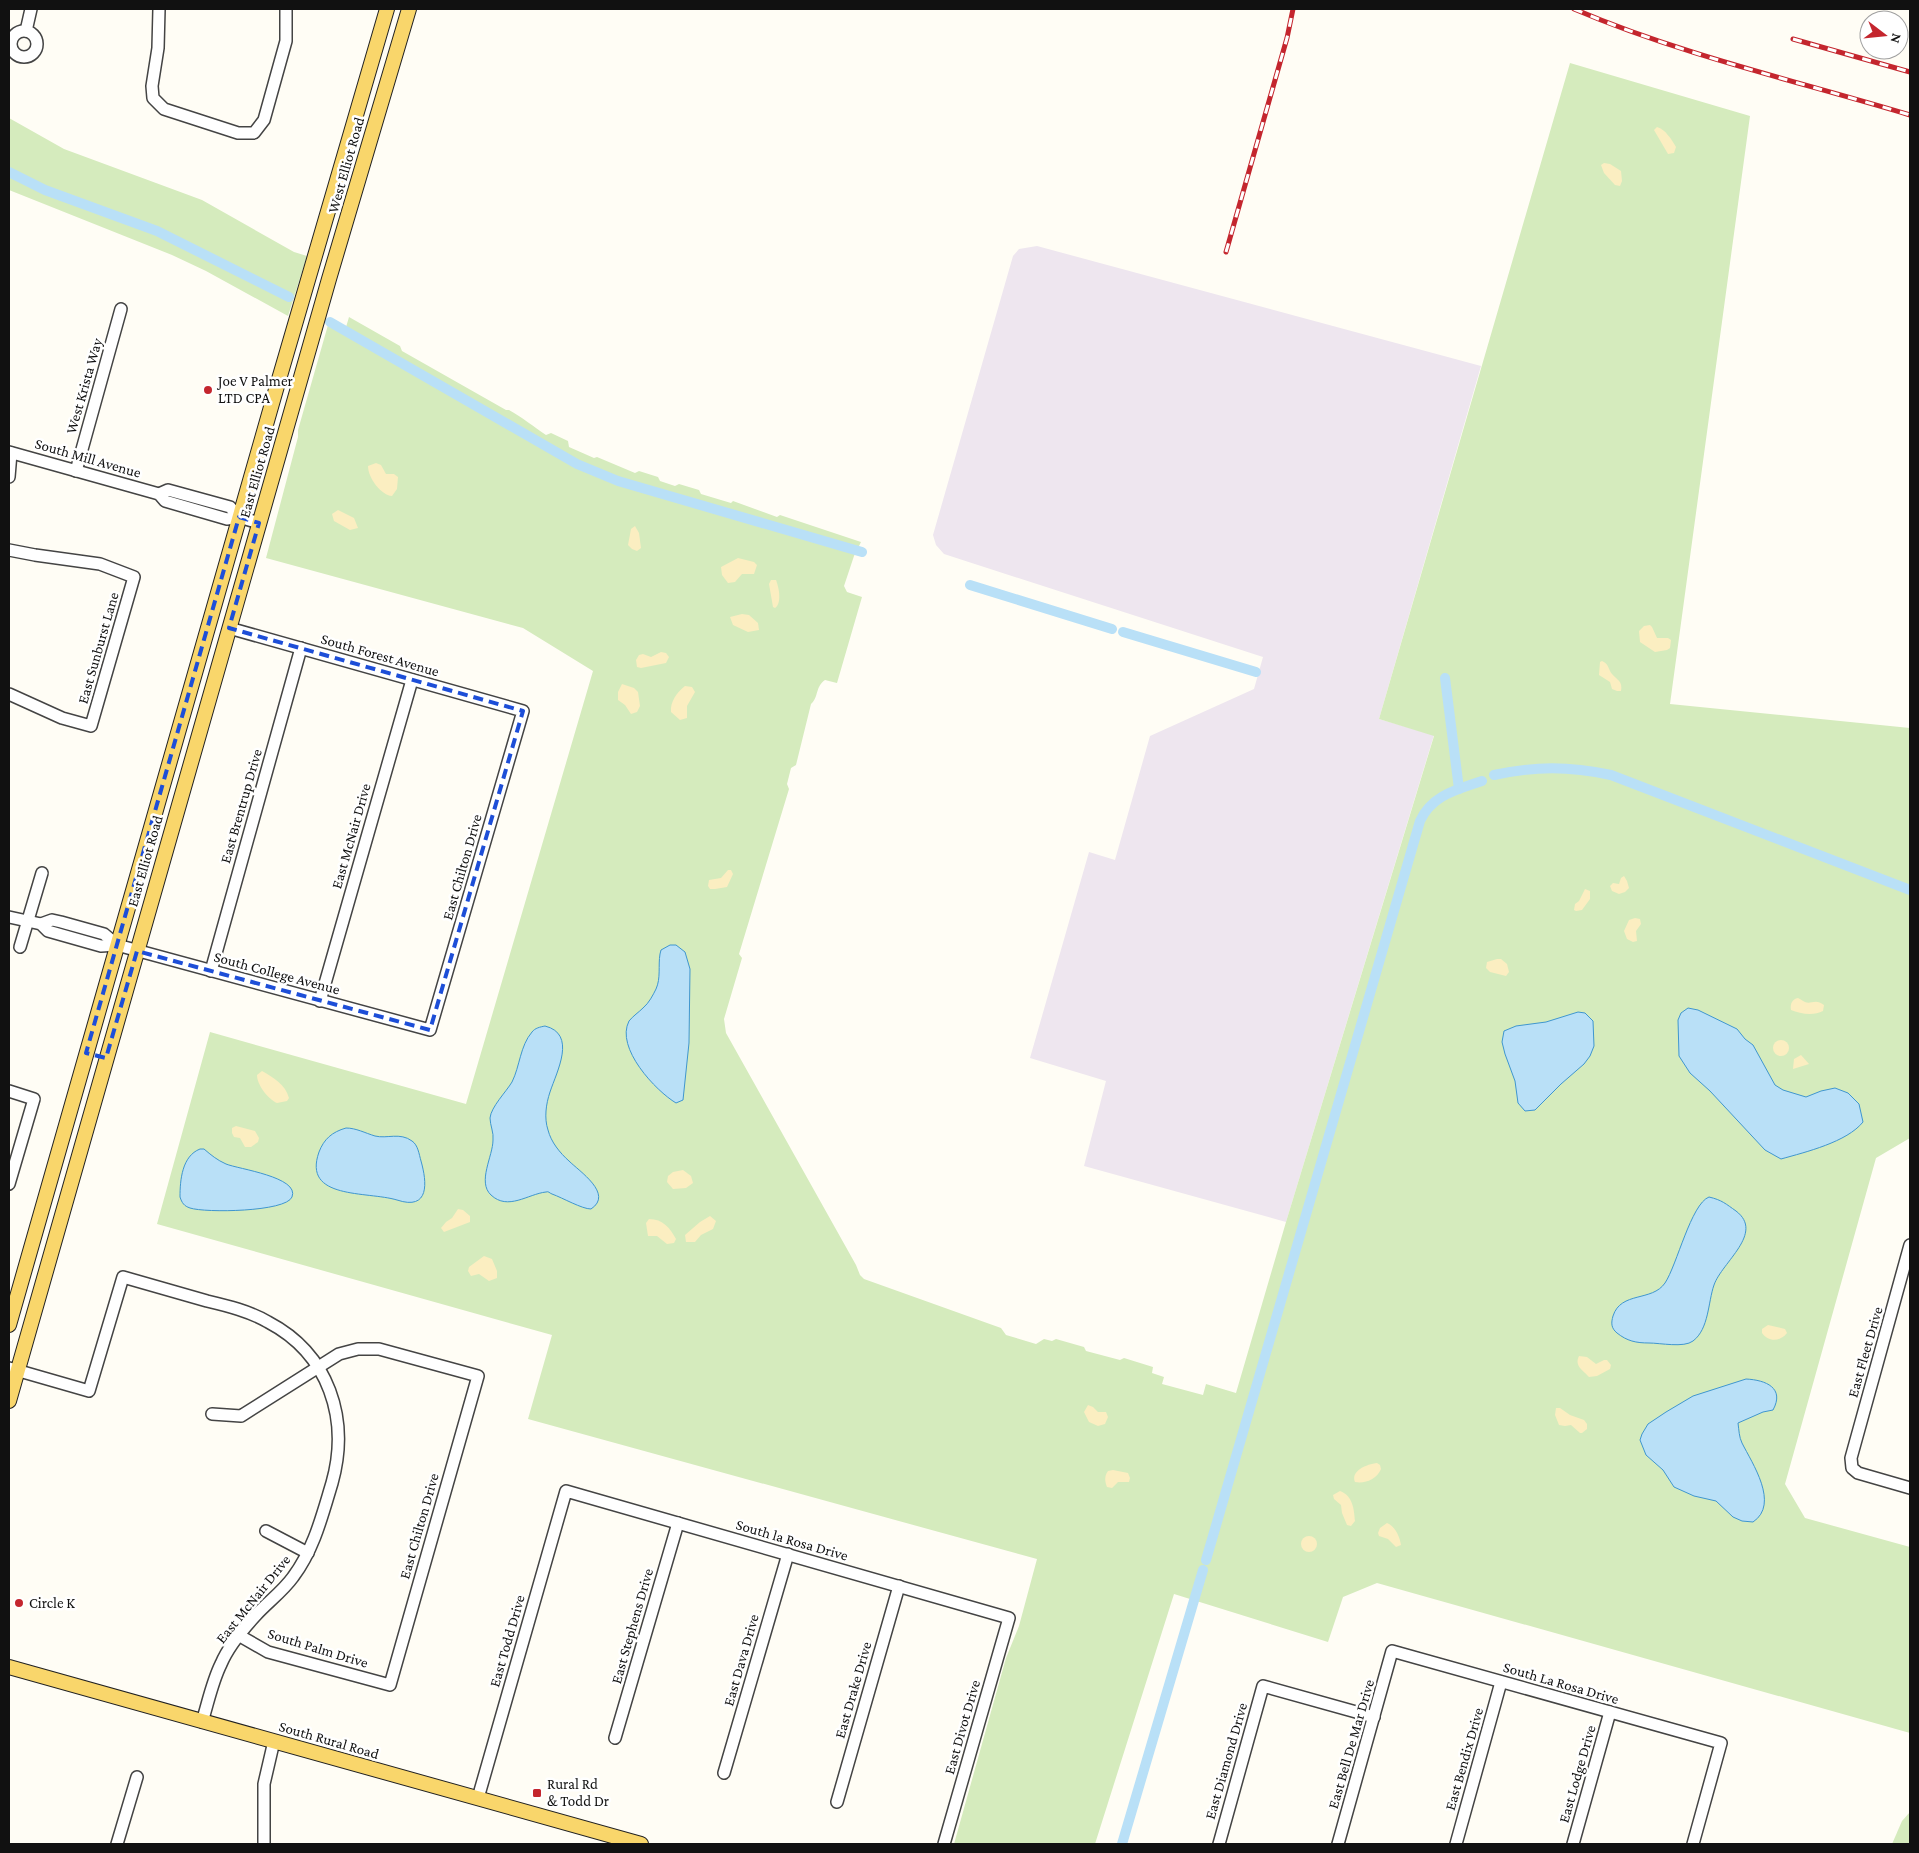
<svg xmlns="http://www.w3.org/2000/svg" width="1919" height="1853" font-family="'Crimson Pro',serif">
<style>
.industrial{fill:#eee6ef}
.green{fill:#d5ebbd}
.sand{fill:#fbeec1}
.water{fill:#b9e0f7;stroke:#3f96cf}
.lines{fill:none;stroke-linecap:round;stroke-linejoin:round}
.canal{stroke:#b9e0f7;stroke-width:10}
.minor-casing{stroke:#444;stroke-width:14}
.major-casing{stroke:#222;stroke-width:16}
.minor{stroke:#fff;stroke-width:11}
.major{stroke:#f9d66b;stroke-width:14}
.rail-casing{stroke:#c4262e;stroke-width:5}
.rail{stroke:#fff;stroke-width:3;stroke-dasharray:9;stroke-linecap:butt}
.marked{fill:none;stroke:#1d4ed8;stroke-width:4;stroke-dasharray:10 6;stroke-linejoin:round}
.poi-dot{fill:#c4262e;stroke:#fff;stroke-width:2}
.labels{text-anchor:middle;stroke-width:5;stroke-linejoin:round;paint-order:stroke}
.street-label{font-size:15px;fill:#111;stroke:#fff}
.poi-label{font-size:15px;fill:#111;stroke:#fff;text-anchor:start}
</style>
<rect width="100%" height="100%" fill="#fffdf5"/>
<!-- industrial -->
<path class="industrial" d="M1037 246 1481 366 1379 719 1434 735 1286 1222 1084 1166 1106 1081 1030 1058 1089 852 1115 860 1150 736 1254 689 1263 657 944 554 936 545 933 535 1013 256 1019 249Z"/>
<!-- green -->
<g class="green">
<path d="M1570 63 1750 116 1670 704 1910 728V1138L1876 1158 1785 1484 1805 1518 1910 1547V1733L1377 1583 1343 1597 1328 1642 1174 1594 1095 1844H954L1006 1658 1019 1626 1037 1559 528 1419 552 1335 157 1224 210 1032 466 1104 593 671 523 628 266 558 298 437V430L328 325 344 334 349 317 400 346 402 351 506 410H509C523 418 533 426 546 435L551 433 568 441 569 447 594 458 597 457 635 473 639 471 658 477 660 481 675 486 679 484 699 490 701 494 731 503 733 501 777 517 780 515 861 542 854 556 844 586 847 592 862 597 837 683 825 680C815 687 819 697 811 704L796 765 791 768 787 784 789 789 739 954 742 958 724 1019 726 1033 856 1265 860 1275 864 1279 1001 1328 1006 1335 1036 1344 1044 1339 1052 1341 1056 1339 1084 1347 1086 1351 1120 1360 1124 1358 1153 1367 1152 1373 1164 1377 1162 1384 1203 1395 1206 1384 1236 1393 1286 1222 1434 736 1379 719Z"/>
<path d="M9 118 64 149 202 200 294 252 307 256 288 316 206 271 172 255 9 190Z"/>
<path d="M1910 1812V1844H1892L1902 1821Z"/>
</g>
<!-- sand -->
<g class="sand">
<path d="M1657 127C1665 129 1672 140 1676 147L1674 153 1668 154 1654 130Z"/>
<path d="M1604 163 1610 164 1621 171 1622 181 1620 186 1615 185 1604 173 1601 165Z"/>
<path d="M376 463 381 465 386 474H394L398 477 397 489 392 496C381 495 368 478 368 466Z"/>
<path d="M338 510 354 518 358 528 350 530 334 521 332 514Z"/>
<path d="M635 526 639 533 641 548 637 551 632 549 628 545 631 529Z"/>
<path d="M738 558 754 562 757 565 754 574H742L735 582 728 583 722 575 721 567Z"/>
<path d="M771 580H776C779 588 782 603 775 608L773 607 769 584Z"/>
<path d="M742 614 749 615 758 623 759 630 748 632 733 625 730 617Z"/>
<path d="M1650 625 1652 627 1657 638H1668L1671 640 1670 648 1667 650 1655 652 1640 642 1639 631 1644 626Z"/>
<path d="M661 652 666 653 669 657 666 663 641 668 637 667 636 660 639 655 643 654 651 657Z"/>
<path d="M1602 661C1609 664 1608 669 1612 674 1617 680 1623 681 1621 691H1617L1612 689 1610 682 1599 675 1600 662Z"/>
<path d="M622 684 634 688 638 692 640 706 637 712 631 714 625 705 618 700V692Z"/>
<path d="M685 686 692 687 695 692 687 706V718L680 720 671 712C670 702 677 692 685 686Z"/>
<path d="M728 870H731L733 874 727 887 715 889H710L708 886 709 880 721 878Z"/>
<path d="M1624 876 1627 881 1629 888 1625 892 1619 894 1612 891 1610 886 1613 883 1619 884 1621 878Z"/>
<path d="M1585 889 1590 891V899L1582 910 1576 911 1574 910 1575 904 1579 901Z"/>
<path d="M1635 918 1640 919 1641 924 1636 931 1637 941 1633 942 1627 939 1624 931 1629 920Z"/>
<path d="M1497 959H1501L1507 964 1509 972 1506 976 1490 972 1486 968 1487 962Z"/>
<path d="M1798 998C1801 999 1802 1001 1805 1002 1811 1005 1815 998 1824 1005L1823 1011C1814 1016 1800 1014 1791 1010 1790 1004 1792 999 1798 998Z"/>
<circle cx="1781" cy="1048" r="8"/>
<path d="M1801 1055 1809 1064 1793 1069 1794 1059Z"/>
<path d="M262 1071C274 1078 285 1084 289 1098L287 1101 277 1103C268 1099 257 1085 257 1075Z"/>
<path d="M236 1126 255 1131 259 1138 258 1142 251 1147H245L240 1138 234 1137 232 1133V1128Z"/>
<path d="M683 1170 691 1176 693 1183 686 1188 673 1189 667 1182 668 1176 673 1172Z"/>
<path d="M458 1209 463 1210 470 1216V1222L444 1232 441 1228 446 1222 452 1218Z"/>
<path d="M710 1216 716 1221 713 1229 701 1235 695 1242H686L685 1235 700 1222Z"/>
<path d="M649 1219C663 1219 670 1228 676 1239L674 1243 667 1244 657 1236H648L646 1223Z"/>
<path d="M484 1256 492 1259 497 1271V1278L489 1281 479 1274 471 1276 468 1271 469 1267Z"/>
<path d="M1768 1325 1785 1329 1787 1333C1780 1342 1768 1342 1762 1333V1329Z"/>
<path d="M1579 1356 1587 1357 1596 1364 1604 1360H1607L1611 1365 1610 1369 1597 1376 1589 1377C1583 1370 1574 1366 1579 1356Z"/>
<path d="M1088 1405 1093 1407 1098 1412H1106L1108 1417 1105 1424 1098 1426 1089 1422 1084 1412Z"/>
<path d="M1556 1408H1560L1570 1415 1584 1420 1587 1424V1429L1582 1433H1580L1571 1425 1565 1426 1559 1425 1555 1415Z"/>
<path d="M1377 1463 1380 1465 1381 1469C1377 1479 1365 1484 1355 1482 1350 1471 1367 1464 1377 1463Z"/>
<path d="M1113 1470 1128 1473 1130 1478 1129 1482H1118L1112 1488 1107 1487C1105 1482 1104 1476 1108 1471Z"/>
<path d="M1340 1491C1353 1496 1354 1509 1355 1521L1351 1526 1347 1525 1342 1513 1341 1505 1334 1499 1333 1495Z"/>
<path d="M1387 1523C1395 1526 1400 1537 1401 1545L1396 1547 1388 1539 1379 1536 1378 1533 1380 1528Z"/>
<circle cx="1309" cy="1544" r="8"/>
</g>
<!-- water -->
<g class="water">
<path d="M670 945H676L685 952 690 969 689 1043 683 1100 676 1103C656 1091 615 1048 629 1021 633 1016 639 1012 643 1008 649 1003 653 995 656 989 661 978 658 966 660 954L661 950Z"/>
<path d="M1688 1008 1698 1010 1737 1029 1745 1039 1753 1045 1775 1085 1783 1090 1806 1097 1821 1091 1835 1088 1848 1093 1859 1104 1863 1122C1847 1142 1806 1152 1781 1159L1765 1150 1710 1091 1690 1073 1679 1056 1678 1020 1681 1013Z"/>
<path d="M1578 1012 1585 1013 1593 1021 1594 1046 1590 1056 1584 1064 1561 1084 1535 1110 1525 1111 1518 1103 1515 1081 1505 1054 1502 1042 1504 1031 1516 1026 1546 1022Z"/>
<path d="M545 1026C577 1034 557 1071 550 1092 546 1104 544 1118 548 1130 551 1142 560 1153 569 1161 579 1171 614 1194 591 1209 582 1209 563 1198 552 1194 549 1193 549 1191 546 1192 528 1194 508 1211 491 1195 477 1182 493 1156 493 1140 494 1133 490 1125 490 1118 491 1107 506 1092 512 1082 520 1066 520 1046 532 1032 535 1028 540 1027 545 1026Z"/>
<path d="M346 1128C356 1128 365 1133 375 1136 387 1139 400 1132 412 1141 418 1145 419 1154 421 1161 427 1182 430 1211 397 1200 367 1191 302 1200 319 1152 324 1139 332 1132 346 1128Z"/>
<path d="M200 1149H204C211 1155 217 1160 226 1164 238 1169 300 1177 292 1197 286 1212 205 1213 190 1208 184 1206 182 1203 180 1197 180 1180 182 1156 200 1149Z"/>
<path d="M1709 1197C1722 1200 1726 1204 1736 1211 1765 1233 1722 1262 1714 1285 1708 1302 1709 1329 1693 1341 1684 1348 1660 1343 1649 1343 1636 1343 1627 1341 1617 1333 1611 1328 1611 1323 1613 1316 1621 1291 1652 1302 1665 1283 1677 1265 1691 1204 1709 1197Z"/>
<path d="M1746 1379C1766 1380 1785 1388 1773 1410L1763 1412 1738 1423C1739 1430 1739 1437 1742 1443 1752 1463 1780 1504 1753 1522L1742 1521 1733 1517 1716 1501 1694 1496 1674 1487 1663 1470 1646 1455 1640 1440 1642 1434 1648 1424 1666 1412 1693 1396Z"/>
</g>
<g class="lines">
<!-- canal -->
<g class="canal">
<path d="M9 172 45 190 157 231 289 297"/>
<path d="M330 322 577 464 618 481 862 552"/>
<path d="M970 585 1112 629"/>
<path d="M1123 632 1256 672"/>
<path d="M1445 678 1459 789"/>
<path d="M1494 775C1535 766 1569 766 1611 775L1910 890"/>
<path d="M1206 1560 1420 821C1432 795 1456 790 1482 781"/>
<path d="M1122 1844 1203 1570"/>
</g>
<defs>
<g id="minor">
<path d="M159 9 158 48 152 86 153 98 164 109 238 133H254L264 120 286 41V9"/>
<circle cx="24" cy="44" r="13"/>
<path d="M26 31 31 9"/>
<path d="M9 452 159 494 165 501 227 519 239 517 259 523"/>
<path d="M76 471 121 309"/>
<path d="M9 477 11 453"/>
<path d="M159 494 168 490 230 507 239 517"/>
<path d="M9 550 35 555 100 564 134 577 91 726 62 718 9 694"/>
<path d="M9 917 41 924 48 931 101 946 117 945 430 1030 523 711 229 628"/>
<path d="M41 924 52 920 61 922 104 934 117 945"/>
<path d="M20 947 42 873"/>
<path d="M211 971 301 648"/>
<path d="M320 1001 412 680"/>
<path d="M9 1091 34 1099 9 1184"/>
<path d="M1910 1245 1851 1458 1852 1468 1858 1473 1910 1488"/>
<path d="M9 1368 89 1391 123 1277C151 1285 179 1293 207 1301 228 1306 249 1311 268 1322 329 1354 350 1419 332 1483 322 1516 314 1549 293 1577 283 1591 268 1602 256 1615 243 1629 228 1647 221 1664 212 1682 208 1703 202 1722"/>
<path d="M212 1414 241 1416 339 1354 358 1349H379L478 1376 390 1685 268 1652 240 1636"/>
<path d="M266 1531 308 1553"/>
<path d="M615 1738 678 1523"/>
<path d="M724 1773 788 1554"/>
<path d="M478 1798 566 1491 1009 1618 944 1844"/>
<path d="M837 1802 899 1586"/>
<path d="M117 1844 137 1777"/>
<path d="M264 1844V1784L274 1741"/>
<path d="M1219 1844 1263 1686 1374 1717"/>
<path d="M1338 1844 1392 1651 1721 1743 1693 1844"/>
<path d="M1456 1844 1501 1682"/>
<path d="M1573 1844 1610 1712"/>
</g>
<g id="major">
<path d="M9 1325 275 393 387 9"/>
<path d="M9 1401 329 279 409 9"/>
<path d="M9 1667 641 1844"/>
</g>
</defs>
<!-- minor casing -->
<use href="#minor" class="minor-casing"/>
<!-- major casing -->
<use href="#major" class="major-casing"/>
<!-- minor -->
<use href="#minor" class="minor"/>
<!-- major -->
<use href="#major" class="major"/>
<defs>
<g id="rail">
<path d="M1574 9C1682 55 1797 81 1910 115"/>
<path d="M1793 39 1910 72"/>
<path d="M1226 252 1287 38 1293 9"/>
</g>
</defs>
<!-- rail casing -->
<use href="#rail" class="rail-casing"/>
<!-- rail -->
<use href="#rail" class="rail"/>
</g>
<!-- marked area -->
<path class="marked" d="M239 517 259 523 229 628 523 711 430 1030 137 951 106 1058 86 1053Z"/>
<!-- markers -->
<g class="poi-dot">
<circle cx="208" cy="390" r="5"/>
<circle cx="19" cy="1603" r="5"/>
<rect x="532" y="1788" width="10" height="10" rx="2.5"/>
</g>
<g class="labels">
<!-- street labels -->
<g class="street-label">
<text transform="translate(346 165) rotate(-74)" y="5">West Elliot Road</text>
<text transform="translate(84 386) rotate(-74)" y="5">West Krista Way</text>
<text transform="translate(88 458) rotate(16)" y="5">South Mill Avenue</text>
<text transform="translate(257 472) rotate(-74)" y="5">East Elliot Road</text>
<text transform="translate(98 648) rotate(-74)" y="5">East Sunburst Lane</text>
<text transform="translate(380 655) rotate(16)" y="5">South Forest Avenue</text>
<text transform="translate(241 806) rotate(-74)" y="5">East Brentrup Drive</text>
<text transform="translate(351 836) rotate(-74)" y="5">East McNair Drive</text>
<text transform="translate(145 861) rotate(-74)" y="5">East Elliot Road</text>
<text transform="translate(462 867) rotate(-74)" y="5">East Chilton Drive</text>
<text transform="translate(277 973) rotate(15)" y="5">South College Avenue</text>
<text transform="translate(1865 1352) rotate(-74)" y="5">East Fleet Drive</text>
<text transform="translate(419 1526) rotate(-74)" y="5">East Chilton Drive</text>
<text transform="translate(792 1540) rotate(16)" y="5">South la Rosa Drive</text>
<text transform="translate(253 1599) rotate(-51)" y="5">East McNair Drive</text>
<text transform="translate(632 1626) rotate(-74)" y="5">East Stephens Drive</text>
<text transform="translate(507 1641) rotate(-74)" y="5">East Todd Drive</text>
<text transform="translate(318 1648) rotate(17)" y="5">South Palm Drive</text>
<text transform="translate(741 1660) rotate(-74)" y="5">East Dava Drive</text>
<text transform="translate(1561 1683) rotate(16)" y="5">South La Rosa Drive</text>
<text transform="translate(853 1690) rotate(-74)" y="5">East Drake Drive</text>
<text transform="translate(962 1727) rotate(-74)" y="5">East Divot Drive</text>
<text transform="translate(329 1740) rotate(16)" y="5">South Rural Road</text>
<text transform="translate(1351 1744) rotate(-74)" y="5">East Bell De Mar Drive</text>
<text transform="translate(1464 1759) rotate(-74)" y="5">East Bendix Drive</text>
<text transform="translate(1226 1761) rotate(-74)" y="5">East Diamond Drive</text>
<text transform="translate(1577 1774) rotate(-74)" y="5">East Lodge Drive</text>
</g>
<!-- poi labels -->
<g class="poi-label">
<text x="218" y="386">Joe V Palmer<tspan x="218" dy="17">LTD CPA</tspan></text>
<text x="29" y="1608">Circle K</text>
<text x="547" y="1789">Rural Rd<tspan x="547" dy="17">&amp; Todd Dr</tspan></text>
</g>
</g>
<!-- border -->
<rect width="1919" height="1853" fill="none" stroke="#111111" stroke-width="20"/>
<!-- north arrow -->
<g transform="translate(1884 35) rotate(106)"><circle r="24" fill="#ffffff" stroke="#a0a0a0"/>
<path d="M0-4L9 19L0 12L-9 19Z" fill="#c4262e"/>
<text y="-8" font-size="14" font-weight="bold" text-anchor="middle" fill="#111111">N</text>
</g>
</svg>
